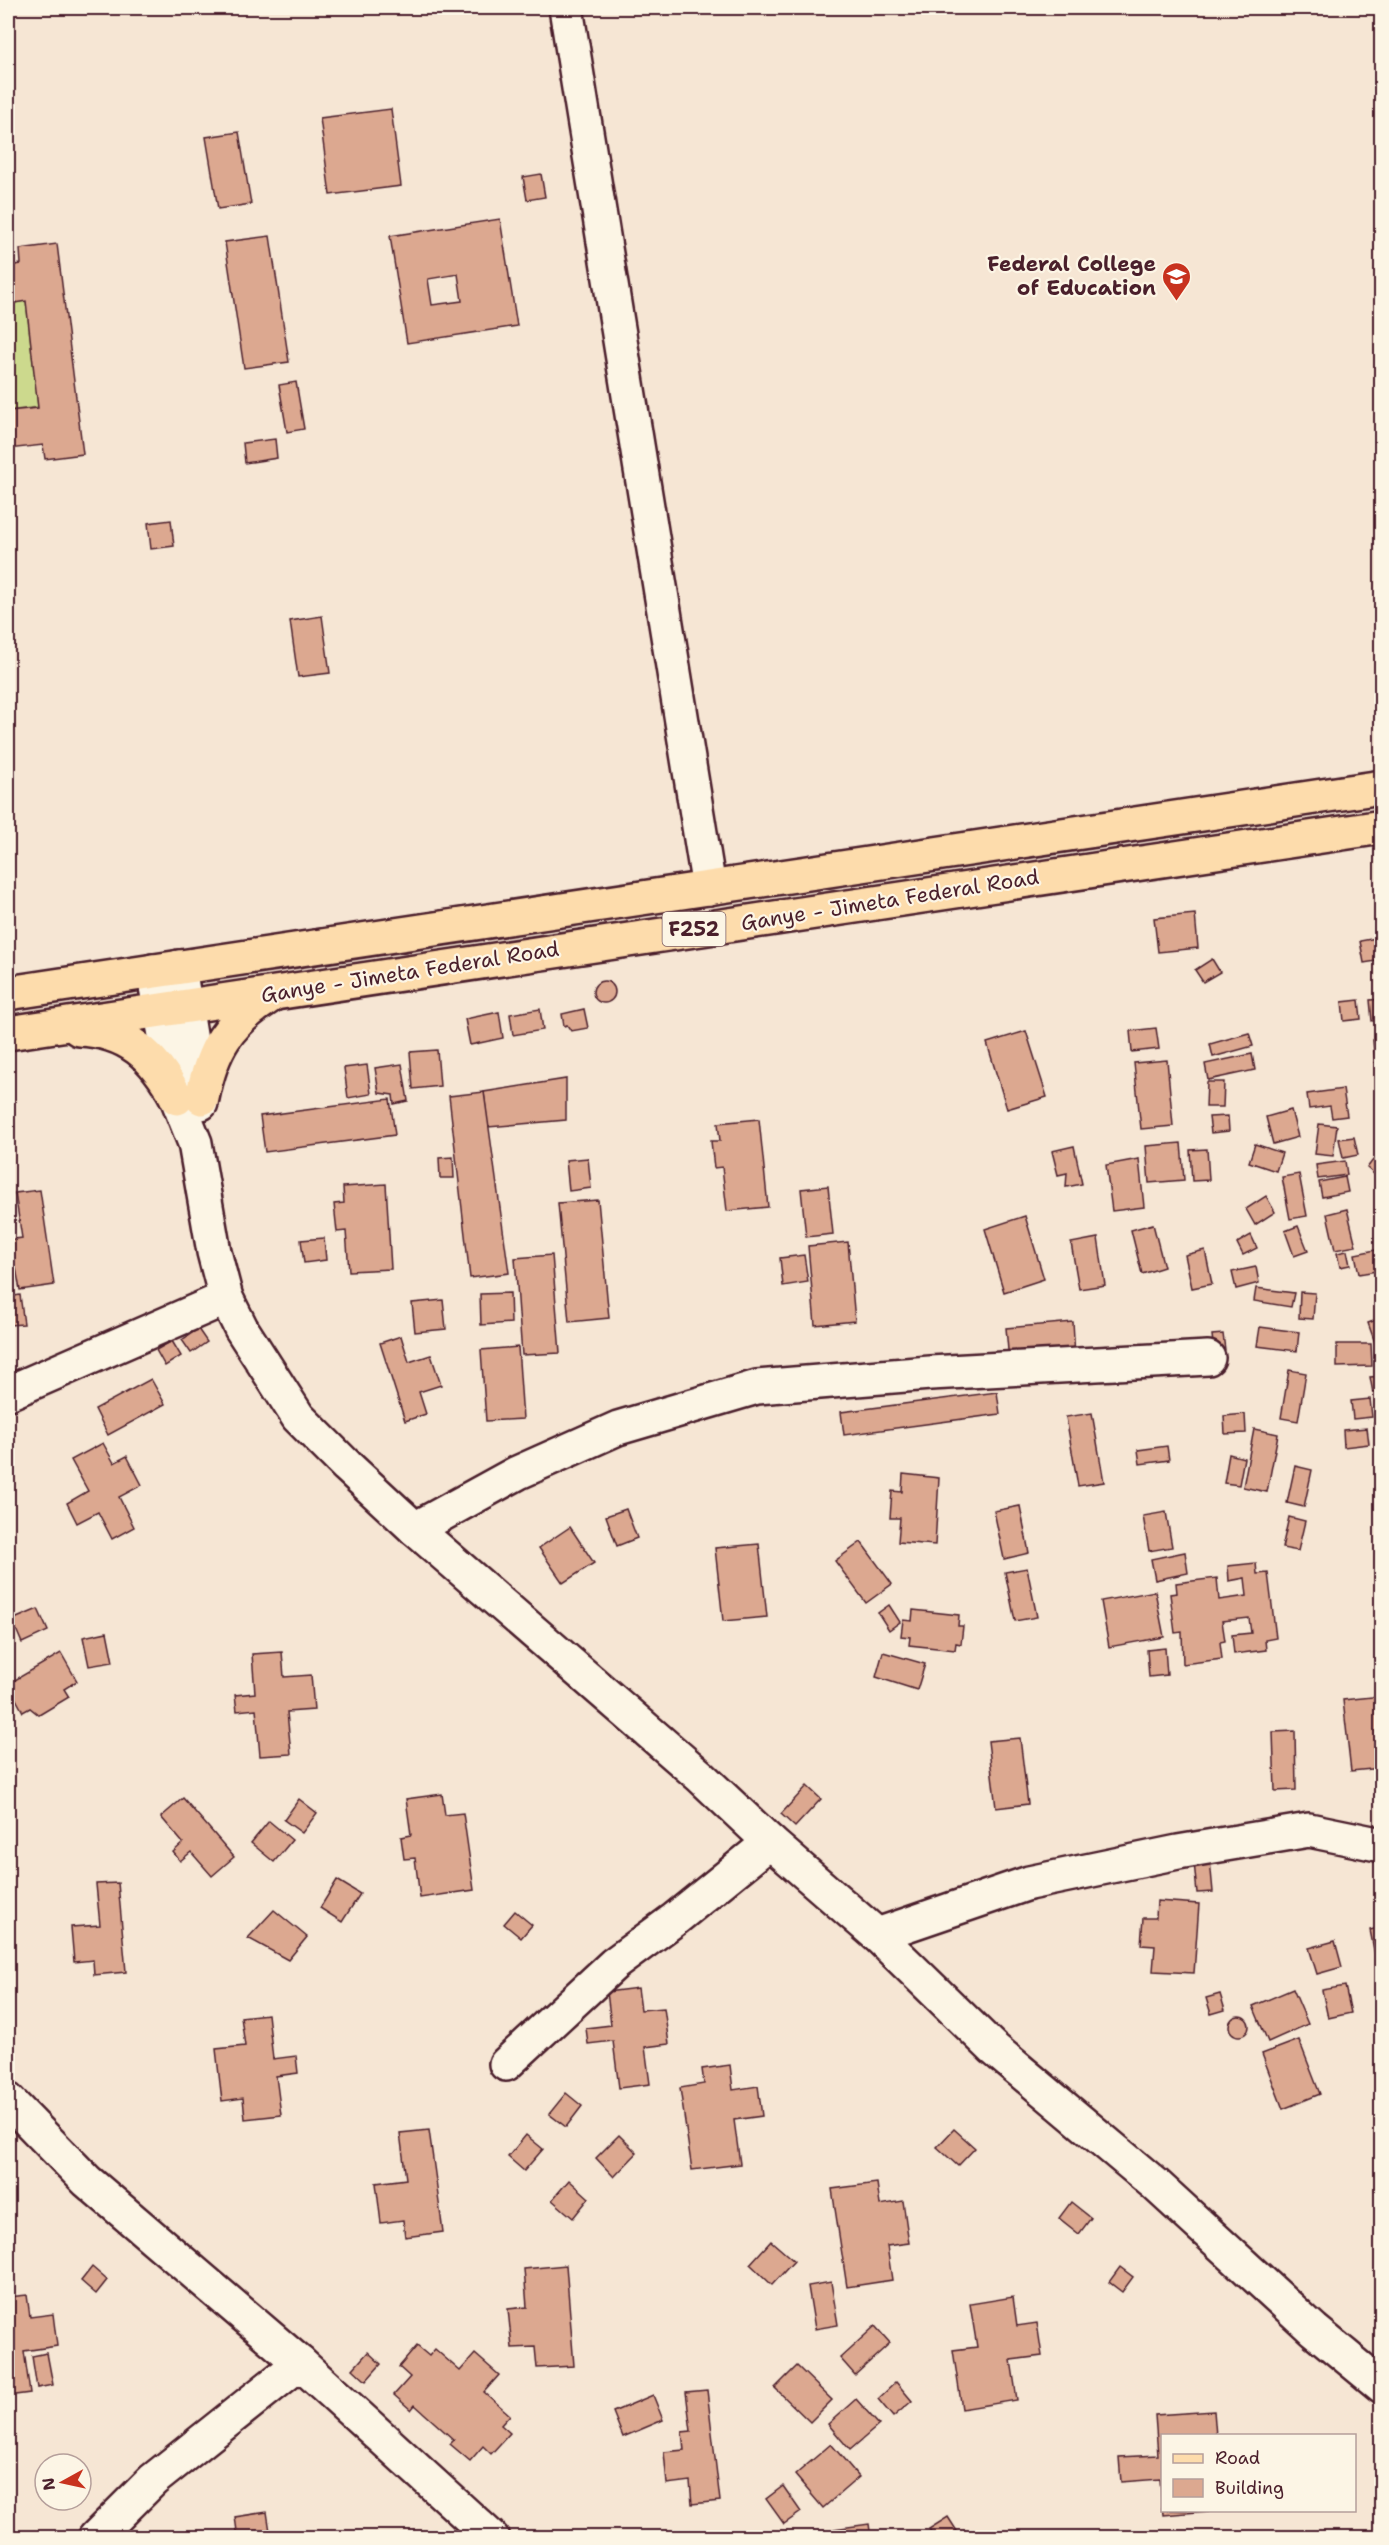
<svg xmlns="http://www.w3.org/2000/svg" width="1389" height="2545" font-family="'Shantell Sans',sans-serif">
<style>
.green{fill:#ccd98d;stroke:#8b7c5c;stroke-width:1.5}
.building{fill:#dca890;stroke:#4a1f2b;stroke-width:1.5;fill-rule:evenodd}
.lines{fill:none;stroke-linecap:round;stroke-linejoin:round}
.minor-casing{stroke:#4a1f2b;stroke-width:38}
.major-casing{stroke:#4a1f2b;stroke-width:38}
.minor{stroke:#fcf5e5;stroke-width:33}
.major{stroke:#fddcac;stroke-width:33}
.labels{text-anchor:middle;stroke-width:4.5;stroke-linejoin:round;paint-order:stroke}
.shield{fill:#fcf5e5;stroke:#7f5f63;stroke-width:1.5}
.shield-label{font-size:20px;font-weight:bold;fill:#4a1f2b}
.poi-label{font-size:21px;font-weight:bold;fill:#4a1f2b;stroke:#fcf5e5;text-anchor:end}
.street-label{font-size:21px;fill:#4a1f2b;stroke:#fcf5e5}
</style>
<rect width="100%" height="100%" fill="#f6e6d4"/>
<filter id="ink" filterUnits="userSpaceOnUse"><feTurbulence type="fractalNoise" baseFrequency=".0167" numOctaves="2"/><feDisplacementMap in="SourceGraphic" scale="12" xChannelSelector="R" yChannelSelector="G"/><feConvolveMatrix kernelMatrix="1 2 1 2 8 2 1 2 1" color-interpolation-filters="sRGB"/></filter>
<g filter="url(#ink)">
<!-- green -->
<path class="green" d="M26 301 38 407 8 411V304Z"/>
<!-- building -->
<g class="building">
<path d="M391 109 401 186 330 195 320 118Z"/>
<path d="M239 132 251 204 218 209 206 137Z"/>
<path d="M541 174 545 197 527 200 523 177Z"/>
<path d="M500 219 517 326 407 343 390 236ZM458 274 462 301 432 305 428 279Z"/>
<path d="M270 236 289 362 244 368 225 242Z"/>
<path d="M57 244 83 454 45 459 43 445 8 449V411L38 408 26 301 8 304V266L21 264 20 249Z"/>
<path d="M296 382 304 429 287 432 279 385Z"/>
<path d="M275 439 277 458 245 463 243 443Z"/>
<path d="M171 520 174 546 151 549 148 523Z"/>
<path d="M322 616 330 673 298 677 290 621Z"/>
<path d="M1195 914 1198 948 1158 952 1154 918Z"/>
<path d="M1382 937V960L1364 963 1360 941Z"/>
<path d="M1212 959 1220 972 1203 982 1195 970Z"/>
<circle cx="604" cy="992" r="11"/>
<path d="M1382 999V1020L1372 1021 1370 1000Z"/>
<path d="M1359 1000 1361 1019 1344 1021 1342 1002Z"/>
<path d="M540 1009 543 1030 513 1035 510 1014Z"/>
<path d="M584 1009 588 1028 571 1031 567 1025 564 1026 562 1014Z"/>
<path d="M499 1012 503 1038 470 1045 465 1019Z"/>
<path d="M1156 1028 1159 1049 1132 1052 1130 1031Z"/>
<path d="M1026 1031 1047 1097 1007 1109 987 1043Z"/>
<path d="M1249 1033 1253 1046 1213 1057 1210 1044Z"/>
<path d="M1373 1040H1382V1104H1379Z"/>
<path d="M437 1050 440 1086 413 1089 410 1052Z"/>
<path d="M1252 1054 1255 1070 1208 1080 1205 1064Z"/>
<path d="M1167 1060 1173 1126 1141 1129 1134 1063Z"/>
<path d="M402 1064 408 1101 394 1104 393 1095 379 1093 375 1068Z"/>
<path d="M367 1065 371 1094 348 1098 344 1068Z"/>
<path d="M566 1079V1120L488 1127 484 1092Z"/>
<path d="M1207 1082H1224L1223 1107H1206Z"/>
<path d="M1343 1089 1347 1116 1332 1118 1330 1106 1309 1109 1307 1094Z"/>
<path d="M484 1092 509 1273 470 1278 449 1096Z"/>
<path d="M390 1099 395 1135 265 1152 260 1116Z"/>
<path d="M1291 1110 1298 1137 1273 1144 1266 1117Z"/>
<path d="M1228 1116 1229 1131 1211 1133 1209 1117Z"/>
<path d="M1382 1118V1133H1380L1378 1119Z"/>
<path d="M759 1119 768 1207 727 1211 722 1167 714 1168 711 1141H720L718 1123Z"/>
<path d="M1319 1124 1337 1126 1333 1156 1315 1154Z"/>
<path d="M1354 1137 1358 1155 1343 1158 1339 1139Z"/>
<path d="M1181 1143 1184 1180 1149 1183 1146 1146Z"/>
<path d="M1255 1144 1282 1153 1276 1171 1249 1162Z"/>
<path d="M1074 1146 1082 1184 1066 1187 1067 1173 1058 1175 1052 1151Z"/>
<path d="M1207 1149 1209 1180 1192 1181 1190 1150Z"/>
<path d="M453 1157 454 1178H440L439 1158Z"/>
<path d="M588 1158 591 1188 569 1191 566 1160Z"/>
<path d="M1139 1159 1144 1207 1112 1211 1106 1165Z"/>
<path d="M1373 1160 1382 1167V1181L1367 1168Z"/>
<path d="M1345 1161 1347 1175 1318 1179 1316 1165Z"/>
<path d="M1299 1174 1307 1216 1290 1219 1282 1177Z"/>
<path d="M1345 1177 1348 1192 1322 1197 1319 1182Z"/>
<path d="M386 1184 391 1269 349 1271 346 1231 337 1232 334 1204 344 1203 343 1187Z"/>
<path d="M828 1186 833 1234 806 1237 801 1189Z"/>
<path d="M40 1190 54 1285 20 1290 16 1268 8 1270V1240L22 1238 15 1193Z"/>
<path d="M1266 1196 1275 1212 1255 1225 1246 1209Z"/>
<path d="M598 1200 609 1318 569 1322 558 1203Z"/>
<path d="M1347 1209 1356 1246 1335 1250 1327 1214Z"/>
<path d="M1025 1216 1044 1279 1004 1292 985 1229Z"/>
<path d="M1153 1224 1164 1267 1142 1274 1131 1230Z"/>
<path d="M1298 1226 1308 1251 1294 1256 1285 1231Z"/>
<path d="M1251 1235 1257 1248 1243 1255 1237 1243Z"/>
<path d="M324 1238 326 1260 304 1263 301 1240Z"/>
<path d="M1098 1238 1105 1285 1079 1289 1071 1243Z"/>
<path d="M848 1242 855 1321 815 1325 808 1246Z"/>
<path d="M1381 1249 1382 1270 1359 1274 1355 1254Z"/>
<path d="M1205 1250 1212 1284 1192 1288 1185 1255Z"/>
<path d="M1347 1251 1350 1265 1340 1267 1337 1253Z"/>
<path d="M552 1255 560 1353 522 1355 515 1258Z"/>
<path d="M804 1255 808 1282 783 1286 780 1258Z"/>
<path d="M1256 1267 1259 1283 1236 1289 1232 1272Z"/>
<path d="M1256 1288 1294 1293 1291 1307 1254 1301Z"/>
<path d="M1300 1292 1315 1293 1313 1319 1299 1318Z"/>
<path d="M510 1293 511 1323 481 1325 480 1294Z"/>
<path d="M20 1295 24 1324 8 1325V1297Z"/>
<path d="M443 1300 446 1329 415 1332 412 1303Z"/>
<path d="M1382 1318V1350L1378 1351 1368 1323Z"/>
<path d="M1073 1322 1075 1356 1009 1361 1006 1328Z"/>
<path d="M1260 1327 1299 1332 1297 1351 1257 1346Z"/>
<path d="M198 1329 207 1342 191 1353 182 1340Z"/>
<path d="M1223 1334 1225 1350 1214 1352 1212 1335Z"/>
<path d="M401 1336 409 1362 431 1355 441 1385 419 1392 426 1414 405 1421 380 1343Z"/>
<path d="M172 1341 181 1356 165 1366 156 1350Z"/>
<path d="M1337 1344H1371L1372 1366 1337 1367Z"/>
<path d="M518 1347 523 1419 486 1421 481 1350Z"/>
<path d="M1289 1370 1306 1373 1298 1421 1281 1418Z"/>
<path d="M1382 1376V1392L1373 1393 1370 1377Z"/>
<path d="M151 1379 165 1404 108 1435 95 1409Z"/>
<path d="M997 1392 1000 1414 844 1435 841 1412Z"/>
<path d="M1370 1399 1372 1417 1353 1419 1351 1401Z"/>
<path d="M1092 1413 1104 1482 1078 1486 1066 1417Z"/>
<path d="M1245 1414 1246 1433 1225 1434 1224 1416Z"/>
<path d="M1382 1421V1446H1377L1374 1423Z"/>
<path d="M1367 1428 1369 1444 1344 1447 1343 1430Z"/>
<path d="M1254 1429 1278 1434 1267 1492 1243 1487Z"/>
<path d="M103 1443 114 1463 127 1456 142 1485 119 1497 134 1527 112 1539 98 1512 77 1523 67 1503 88 1491 71 1460Z"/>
<path d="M1167 1446 1169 1460 1140 1464 1138 1450Z"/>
<path d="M1229 1454 1244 1458 1239 1485 1224 1483Z"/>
<path d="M1295 1466 1312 1470 1304 1507 1287 1503Z"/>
<path d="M903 1474 939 1478 935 1545 898 1542 900 1518H890L892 1491 902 1492Z"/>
<path d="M1020 1506 1029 1553 1004 1559 994 1511Z"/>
<path d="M626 1509 637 1538 617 1546 606 1516Z"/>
<path d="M1166 1512 1172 1547 1149 1551 1143 1516Z"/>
<path d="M1289 1517 1305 1521 1298 1551 1282 1548Z"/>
<path d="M570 1527 594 1563 563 1583 539 1548Z"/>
<path d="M861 1542 892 1584 866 1603 835 1561Z"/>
<path d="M759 1544 767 1617 723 1621 715 1548Z"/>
<path d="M1185 1552 1188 1573 1155 1580 1151 1559Z"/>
<path d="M1256 1563 1257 1574 1268 1573 1276 1638 1265 1640 1266 1650 1234 1654 1232 1635 1251 1633 1249 1618 1222 1621 1225 1641 1220 1642 1222 1659 1183 1664 1182 1632 1175 1633 1170 1594 1177 1593 1176 1583 1217 1578 1219 1600 1247 1596 1245 1578 1229 1581 1228 1566Z"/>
<path d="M1027 1568 1037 1617 1015 1621 1005 1572Z"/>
<path d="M1155 1591 1164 1637 1109 1647 1101 1601Z"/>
<path d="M889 1605 900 1622 889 1630 878 1613Z"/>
<path d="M38 1609 48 1631 22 1643 12 1620Z"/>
<path d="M913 1610 959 1615 958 1626H963L961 1644 956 1643 955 1650 909 1645 910 1637 901 1636 903 1620 912 1621Z"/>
<path d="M107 1632 113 1662 89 1666 83 1637Z"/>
<path d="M1165 1648 1167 1675 1149 1677 1147 1650Z"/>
<path d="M282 1652 284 1677 311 1675 314 1710 287 1712 291 1754 260 1756 256 1709 237 1711 235 1695 255 1693 252 1654Z"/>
<path d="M883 1652 925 1664 917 1690 876 1677Z"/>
<path d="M61 1653 77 1681 64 1689 69 1697 39 1715 30 1708 23 1712 8 1684Z"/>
<path d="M1382 1696V1768L1351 1771 1343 1700Z"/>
<path d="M1295 1731 1296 1790 1275 1791 1273 1732Z"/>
<path d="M1020 1738 1028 1804 996 1808 988 1741Z"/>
<path d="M807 1786 821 1799 795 1827 781 1814Z"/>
<path d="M442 1794 445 1815 463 1813 474 1890 420 1898 415 1858 404 1859 401 1837 411 1835 406 1799Z"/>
<path d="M183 1798 234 1857 212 1876 191 1852 180 1861 173 1852 183 1843 161 1817Z"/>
<path d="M299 1799 317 1813 302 1833 284 1820Z"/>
<path d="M269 1821 292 1840 274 1862 251 1843Z"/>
<path d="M1210 1860 1213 1892 1197 1893 1194 1862Z"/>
<path d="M337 1880 360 1894 342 1922 320 1908Z"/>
<path d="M118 1883 126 1972 94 1975 93 1960 74 1962 71 1927 100 1925 96 1884Z"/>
<path d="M1157 1901 1199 1904 1194 1973 1153 1971 1155 1946 1141 1945 1143 1918H1156Z"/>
<path d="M274 1910 307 1937 288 1960 248 1938Z"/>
<path d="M515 1911 532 1925 521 1938 504 1924Z"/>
<path d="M1382 1927V1954L1375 1955 1370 1930Z"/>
<path d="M1335 1941 1342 1967 1317 1974 1309 1948Z"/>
<path d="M1345 1986 1351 2013 1328 2018 1322 1990Z"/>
<path d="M638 1988 641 2010 664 2008 669 2044 645 2047 650 2084 619 2088 613 2041 588 2044 586 2028 611 2025 607 1992Z"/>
<path d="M1293 1989 1308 2024 1268 2042 1253 2006Z"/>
<path d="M1220 1994 1225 2010 1211 2014 1206 1998Z"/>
<path d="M268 2014 273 2059 296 2056 298 2073 276 2076 281 2115 245 2119 243 2098 222 2101 216 2049 245 2046 241 2017Z"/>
<circle cx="1239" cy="2026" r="10"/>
<path d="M1299 2040 1320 2094 1283 2109 1262 2054Z"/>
<path d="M730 2065 733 2090 758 2086 762 2116 734 2120 740 2164 692 2170 680 2088 704 2084 702 2069Z"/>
<path d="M566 2093 582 2106 566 2127 549 2114Z"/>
<path d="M954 2129 975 2148 958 2166 937 2147Z"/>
<path d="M429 2130 443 2232 405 2237 403 2220 381 2223 376 2183 406 2179 400 2133Z"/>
<path d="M526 2135 543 2149 524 2171 508 2157Z"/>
<path d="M619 2135 637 2153 614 2177 596 2158Z"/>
<path d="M569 2180 589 2198 573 2218 552 2200Z"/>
<path d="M877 2183 880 2205 903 2201 909 2243 887 2246 892 2280 847 2287 832 2189Z"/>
<path d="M1071 2202 1091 2218 1079 2234 1059 2218Z"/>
<path d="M771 2241 794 2261 772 2285 750 2264Z"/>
<path d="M566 2265 574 2366 537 2368 535 2347 512 2348 508 2309 527 2307 524 2269Z"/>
<path d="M92 2267 107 2280 96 2294 81 2281Z"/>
<path d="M1120 2267 1133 2277 1122 2292 1109 2282Z"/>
<path d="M831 2282 838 2325 815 2329 808 2286Z"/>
<path d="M27 2295 30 2317 53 2314 57 2346 24 2351 30 2393 8 2396V2297Z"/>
<path d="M1013 2297 1017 2326 1037 2323 1042 2356 1011 2360 1017 2400 962 2409 953 2350 977 2347 970 2304Z"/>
<path d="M875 2326 890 2343 855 2375 840 2358Z"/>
<path d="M417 2346 429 2356 435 2349 460 2371 475 2354 499 2375 484 2392 510 2415 501 2425 510 2433 491 2454 483 2446 470 2461 450 2444 454 2440 415 2405 411 2410 394 2395 410 2377 399 2367Z"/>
<path d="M368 2352 381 2364 366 2381 353 2369Z"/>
<path d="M47 2353 53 2385 37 2388 32 2356Z"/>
<path d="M797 2366 832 2400 810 2422 775 2388Z"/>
<path d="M896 2382 912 2401 893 2417 878 2399Z"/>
<path d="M707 2390 720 2501 692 2504 690 2481 667 2484 664 2452 684 2450 682 2432 691 2431 686 2392Z"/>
<path d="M653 2395 663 2420 623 2437 613 2412Z"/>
<path d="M856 2399 879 2425 850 2450 828 2424Z"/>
<path d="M1214 2411 1216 2436H1162V2510L1210 2511 1163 2515 1160 2479 1121 2482 1119 2457 1158 2455 1155 2415Z"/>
<path d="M831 2444 859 2477 823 2508 795 2475Z"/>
<path d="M783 2486 801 2512 784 2524 766 2499Z"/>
<path d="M267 2512 271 2538H238L235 2517Z"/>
<path d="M948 2517 957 2531 947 2538H935L929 2529Z"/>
<path d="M869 2524 871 2538H835L834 2529Z"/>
</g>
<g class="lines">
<defs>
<g id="minor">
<path d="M566 8 709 888"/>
<path d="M179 967 201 1103"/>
<path d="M153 971 177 1098 195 1143 214 1252 226 1298 241 1328 298 1417 347 1466 415 1529 700 1776 770 1842 877 1935 993 2048 1155 2184 1314 2330 1382 2386"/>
<path d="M8 1393 226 1298"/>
<path d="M415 1529 517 1473 618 1428 757 1387 930 1373 1208 1358"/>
<path d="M877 1935 1029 1883 1178 1852 1309 1830 1382 1845"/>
<path d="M506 2064 614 1964 675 1919 770 1842"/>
<path d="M8 2100 87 2181 300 2363 492 2538"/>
<path d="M95 2538 153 2480 300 2363"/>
</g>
<g id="major">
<path d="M8 993 1382 787"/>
<path d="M79 1029C129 1031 154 1056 177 1098"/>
<path d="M8 1033 1382 827"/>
<path d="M202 1098C212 1048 228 1023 270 996"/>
</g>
</defs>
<!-- minor casing -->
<use href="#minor" class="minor-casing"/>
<!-- major casing -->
<use href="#major" class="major-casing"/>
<!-- minor -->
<use href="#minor" class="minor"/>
<!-- major -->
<use href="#major" class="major"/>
</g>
</g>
<!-- icons -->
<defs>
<symbol id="school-pin" viewBox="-11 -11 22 30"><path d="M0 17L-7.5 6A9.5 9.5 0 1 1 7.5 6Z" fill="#c8321e" stroke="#fcf5e5"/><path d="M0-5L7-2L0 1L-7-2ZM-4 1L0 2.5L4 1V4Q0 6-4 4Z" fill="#fff"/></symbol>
</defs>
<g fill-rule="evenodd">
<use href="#school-pin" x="1160" y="260" width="33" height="45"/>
</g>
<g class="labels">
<!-- shield labels -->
<rect class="shield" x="662.5" y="912" width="63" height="34" rx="4.5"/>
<g class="shield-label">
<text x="694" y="936">F252</text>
</g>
<!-- poi labels -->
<g class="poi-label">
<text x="1156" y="271">Federal College<tspan x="1156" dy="24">of Education</tspan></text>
</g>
<!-- street labels -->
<g class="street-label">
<text transform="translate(890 900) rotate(-9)" y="7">Ganye - Jimeta Federal Road</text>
<text transform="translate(410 972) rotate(-9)" y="7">Ganye - Jimeta Federal Road</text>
</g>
</g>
<!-- margin -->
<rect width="1389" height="2545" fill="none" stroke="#fcf5e5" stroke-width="30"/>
<rect x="15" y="15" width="1359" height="2515" fill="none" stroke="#4a1f2b" stroke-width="2" filter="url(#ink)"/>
<!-- legend -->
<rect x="1161" y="2434" width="195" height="78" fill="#fcf5e5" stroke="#b59f9b" stroke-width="1.5"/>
<rect x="1173" y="2454" width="30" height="9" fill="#fddcac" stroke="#b59f9b" stroke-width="1.5"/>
<text x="1215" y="2464" font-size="18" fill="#4a1f2b">Road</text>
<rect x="1173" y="2479" width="30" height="18" fill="#dca890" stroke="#b59f9b" stroke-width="1.5"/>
<text x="1215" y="2494" font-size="18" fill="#4a1f2b">Building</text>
<!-- north arrow -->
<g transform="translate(63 2482) rotate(262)"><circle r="28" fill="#fcf5e5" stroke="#b59f9b" stroke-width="1.5"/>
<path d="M0-4.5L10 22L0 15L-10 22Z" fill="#c8321e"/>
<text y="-9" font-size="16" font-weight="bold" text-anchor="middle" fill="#4a1f2b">N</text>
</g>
</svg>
